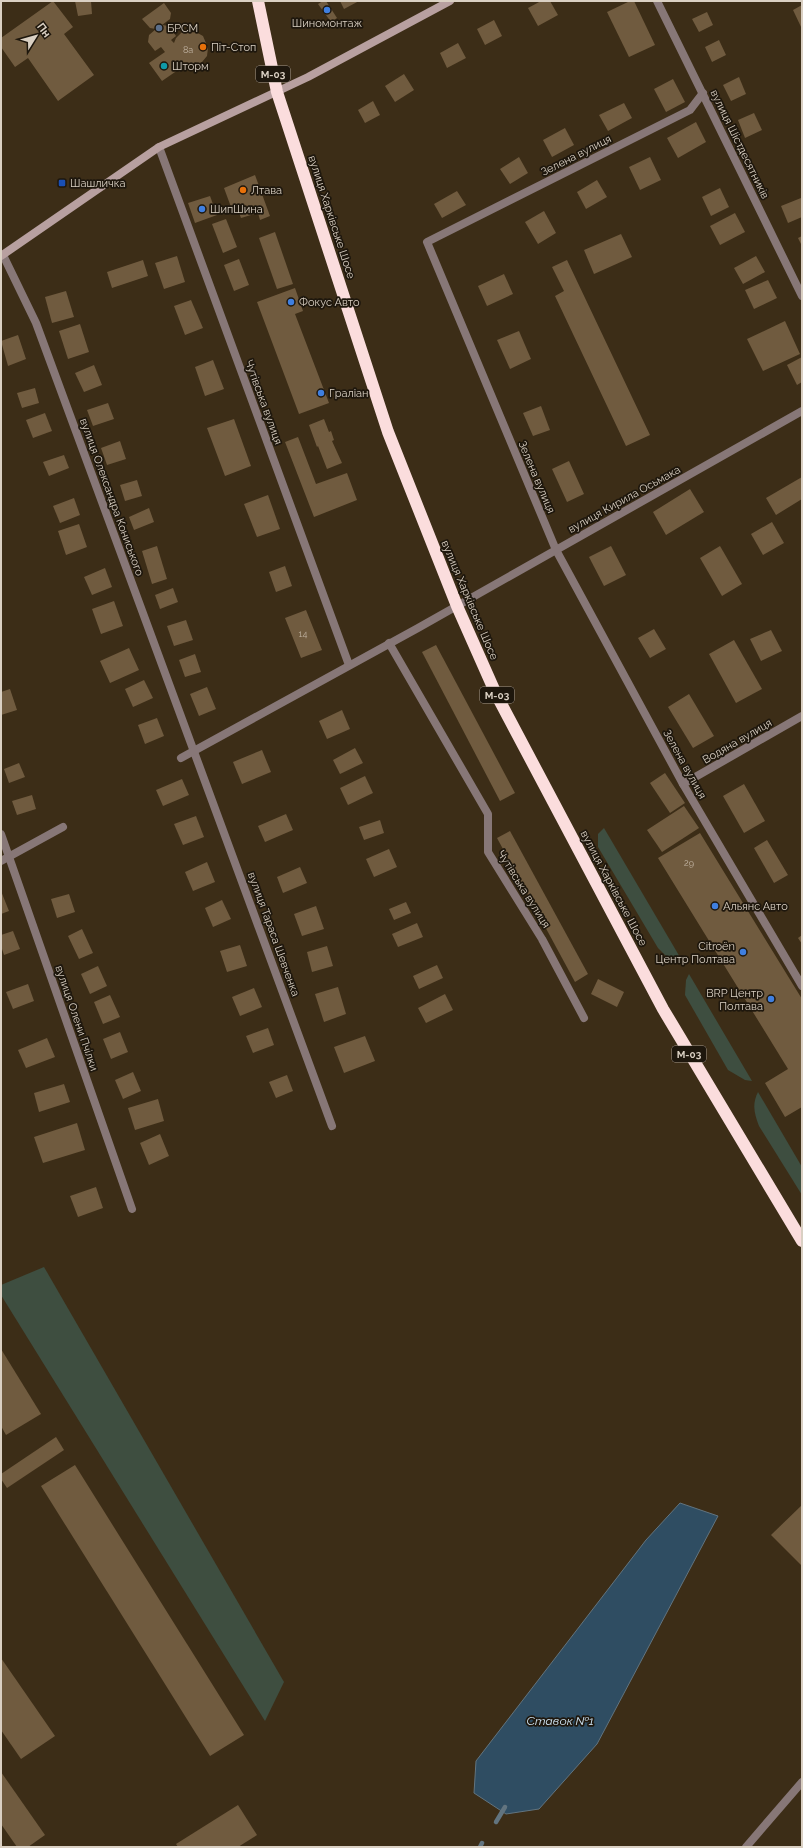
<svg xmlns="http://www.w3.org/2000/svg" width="803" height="1848" font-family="Raleway,sans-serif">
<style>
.green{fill:#3e4e40}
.water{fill:#2f4d62;stroke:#62747f}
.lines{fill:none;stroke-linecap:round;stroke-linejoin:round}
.stream{stroke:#62747f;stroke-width:4.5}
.building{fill:#705b3f}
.street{stroke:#877777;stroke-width:8}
.secondary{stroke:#b8a0a0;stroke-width:8}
.highway{stroke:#fbdddd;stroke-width:12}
.shop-dot{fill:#3f7fe0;stroke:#1e170d;stroke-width:1.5}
.service-dot{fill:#5c6f8a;stroke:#1e170d;stroke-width:1.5}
.food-dot{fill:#e8710a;stroke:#1e170d;stroke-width:1.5}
.culture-dot{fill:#0f9aa8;stroke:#1e170d;stroke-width:1.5}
.transit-dot{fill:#1a4fb4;stroke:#1e170d;stroke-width:1.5}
.labels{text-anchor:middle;stroke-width:3.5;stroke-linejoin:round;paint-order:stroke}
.number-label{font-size:9px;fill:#c0b3a2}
.shield{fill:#1e170d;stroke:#a2988c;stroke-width:1}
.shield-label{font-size:10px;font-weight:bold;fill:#dad0c3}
.poi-label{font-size:11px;fill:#dad0c3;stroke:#1e170d;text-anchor:start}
.street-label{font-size:11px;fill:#dad0c3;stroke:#1e170d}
.water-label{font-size:12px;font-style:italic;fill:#d2e8f8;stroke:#1e170d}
</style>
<rect width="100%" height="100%" fill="#3c2d17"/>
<!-- green -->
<g class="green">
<path d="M604 828 684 964 669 959 658 948 598 847V834Z"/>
<path d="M689 974 752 1081 745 1080 728 1070 685 995 686 980Z"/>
<path d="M758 1092 802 1167V1195L759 1126C754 1113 752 1104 758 1092Z"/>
<path d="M44 1267 284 1682 265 1721 1 1295V1285Z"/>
</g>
<!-- water -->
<path class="water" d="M680 1503 718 1516 597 1744 539 1809 506 1814 474 1793 476 1761 646 1540Z"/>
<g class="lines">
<!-- stream -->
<g class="stream">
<path d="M496 1822 505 1807"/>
<path d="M480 1847 482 1843"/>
</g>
</g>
<!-- building -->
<g class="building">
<path d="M53 1 73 27 64 34 94 75 58 101 28 58 15 67 1 47V38Z"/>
<path d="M75 1H91L92 14 78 16Z"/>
<path d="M323 1H326L337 18 331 22 318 4Z"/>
<path d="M340 1H359L344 9Z"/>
<path d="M541 1H550L558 15 538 26 528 8Z"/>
<path d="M630 1H634L655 45 629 57 607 12Z"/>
<path d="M164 3 171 13 170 19 162 25 169 26 176 36 171 40 174 43 176 38 182 32 194 31 203 36 208 48 207 56 202 62 195 65 188 66 179 72 178 70 162 81 149 63 165 52 161 47 155 51 148 42 149 35 156 29 150 28 142 19Z"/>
<path d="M802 5V29L793 10Z"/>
<path d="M707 12 713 25 699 32 692 19Z"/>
<path d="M494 20 502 36 485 45 477 29Z"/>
<path d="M719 40 726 55 712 62 705 47Z"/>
<path d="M458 43 466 58 447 68 440 53Z"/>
<path d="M404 74 414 90 395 102 385 86Z"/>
<path d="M739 77 746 94 731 101 723 85Z"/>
<path d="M673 79 685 102 666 112 654 89Z"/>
<path d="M373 101 380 115 365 123 358 110Z"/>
<path d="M624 103 632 118 608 131 599 115Z"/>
<path d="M754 113 762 130 745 138 738 120Z"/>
<path d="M696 122 706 142 678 158 667 138Z"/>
<path d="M565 128 574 145 552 157 543 140Z"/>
<path d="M519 157 528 173 510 184 500 169Z"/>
<path d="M650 157 661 180 640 190 629 167Z"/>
<path d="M255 175 270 216 260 220 258 213 241 218 236 205 231 207 224 188Z"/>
<path d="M597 180 607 197 586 209 577 192Z"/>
<path d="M720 188 729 207 711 216 702 197Z"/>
<path d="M457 191 466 205 442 218 434 204Z"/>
<path d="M210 196 217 215 195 223 188 203Z"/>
<path d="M801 198 802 217 788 223 781 206Z"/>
<path d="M544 211 556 233 538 244 525 222Z"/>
<path d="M735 213 745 232 720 245 710 226Z"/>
<path d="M226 219 237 247 223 253 212 224Z"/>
<path d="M275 232 293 284 277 289 259 238Z"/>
<path d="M621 234 632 257 594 274 584 250Z"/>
<path d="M802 236V246L798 238Z"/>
<path d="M177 256 185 282 164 289 155 263Z"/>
<path d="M756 256 765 272 743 284 734 268Z"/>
<path d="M239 259 249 285 234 291 224 265Z"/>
<path d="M143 260 148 276 112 288 107 272Z"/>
<path d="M567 260 650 435 626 446 555 296 564 291 552 267Z"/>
<path d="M504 274 513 294 487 306 478 286Z"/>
<path d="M768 280 777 298 754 309 745 290Z"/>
<path d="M295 288 303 311 295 314 329 403 299 414 257 302Z"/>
<path d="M66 291 74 317 52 323 45 297Z"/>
<path d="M191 300 203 328 185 335 174 306Z"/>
<path d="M785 321 800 354 763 371 747 339Z"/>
<path d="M80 324 89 352 68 359 59 331Z"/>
<path d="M519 331 531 359 510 369 497 340Z"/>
<path d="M18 335 26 359 8 366 1 341Z"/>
<path d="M802 357V382L797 385 787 365Z"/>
<path d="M213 360 224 389 205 396 195 367Z"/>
<path d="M94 365 102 385 84 392 75 373Z"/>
<path d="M35 388 39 403 22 408 17 393Z"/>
<path d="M108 403 114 419 93 426 87 410Z"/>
<path d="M541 406 550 430 533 436 523 413Z"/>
<path d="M45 413 52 431 33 438 26 420Z"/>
<path d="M234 419 251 466 225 476 207 428Z"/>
<path d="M324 419 329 432 331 431 334 440 332 441 342 463 327 469 318 446 317 447 309 425Z"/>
<path d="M298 437 316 484 347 473 357 500 314 517 285 442Z"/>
<path d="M120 441 126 459 107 465 101 448Z"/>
<path d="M64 455 69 468 49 476 43 462Z"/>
<path d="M569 461 584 494 567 502 552 469Z"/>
<path d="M802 477V499L776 515 766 498Z"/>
<path d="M137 480 142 496 125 501 120 485Z"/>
<path d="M690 489 704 512 666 535 653 512Z"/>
<path d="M268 495 280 529 257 537 244 504Z"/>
<path d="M74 498 80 515 60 523 53 506Z"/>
<path d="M149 508 154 522 134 530 129 517Z"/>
<path d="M772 522 784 543 763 555 751 534Z"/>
<path d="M79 524 87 547 66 555 58 531Z"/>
<path d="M157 546 167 579 152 584 142 551Z"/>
<path d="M611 546 626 575 604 586 589 557Z"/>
<path d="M720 546 742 584 722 596 700 558Z"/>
<path d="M285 566 292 586 276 592 269 572Z"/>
<path d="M105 568 112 587 92 595 84 577Z"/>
<path d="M173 588 178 602 160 609 155 595Z"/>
<path d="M114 601 123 626 101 634 92 609Z"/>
<path d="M306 610 322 650 301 658 285 618Z"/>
<path d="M186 620 193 640 174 646 167 626Z"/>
<path d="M654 629 666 649 650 658 638 638Z"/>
<path d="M771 630 782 651 761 661 750 639Z"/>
<path d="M734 640 762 689 736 703 709 654Z"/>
<path d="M436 645 515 793 500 801 422 652Z"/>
<path d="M129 648 139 670 110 683 100 661Z"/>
<path d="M195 654 201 672 185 677 179 660Z"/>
<path d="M144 680 153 698 133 707 125 689Z"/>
<path d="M207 687 216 709 199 716 190 694Z"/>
<path d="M10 689 17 710 1 715V692Z"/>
<path d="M689 694 714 736 693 748 668 707Z"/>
<path d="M342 710 350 729 327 739 319 721Z"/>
<path d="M157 718 164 736 145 744 138 725Z"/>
<path d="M355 748 363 763 340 774 333 760Z"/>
<path d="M262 750 271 772 242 784 233 762Z"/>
<path d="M19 763 25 777 9 783 4 769Z"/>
<path d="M665 773 685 803 670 813 650 783Z"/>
<path d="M365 776 373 793 348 805 340 788Z"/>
<path d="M182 779 189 795 163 806 156 790Z"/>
<path d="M744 784 765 821 744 833 723 796Z"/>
<path d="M32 795 36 809 17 815 12 801Z"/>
<path d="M684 806 699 828 662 852 647 830Z"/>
<path d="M286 814 293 830 265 842 258 826Z"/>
<path d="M196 816 204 837 183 845 174 824Z"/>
<path d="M380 820 384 833 364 840 359 827Z"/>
<path d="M510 831 588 974 575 982 497 838Z"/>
<path d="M700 833 802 999V1107L785 1117 765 1083 788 1069 658 858Z"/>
<path d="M767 840 788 875 774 883 754 848Z"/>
<path d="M389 849 397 867 374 877 366 859Z"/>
<path d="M207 862 215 882 193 891 185 872Z"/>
<path d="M300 867 307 883 283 893 277 877Z"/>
<path d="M1 891 9 911 1 914Z"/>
<path d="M69 894 75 912 57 918 51 899Z"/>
<path d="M222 900 231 919 213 927 205 908Z"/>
<path d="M406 902 411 913 394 920 389 909Z"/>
<path d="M316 906 324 929 302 936 294 914Z"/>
<path d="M417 923 423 937 398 947 392 934Z"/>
<path d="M82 929 93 953 79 959 68 936Z"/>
<path d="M13 931 20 949 4 955 1 946V935Z"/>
<path d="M802 935V944L798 938Z"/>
<path d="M240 945 247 966 227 972 220 951Z"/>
<path d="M327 946 333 966 312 972 307 952Z"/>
<path d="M437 965 443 978 419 989 413 976Z"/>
<path d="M98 966 107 986 90 994 81 974Z"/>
<path d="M598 979 624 992 617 1007 591 994Z"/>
<path d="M28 984 34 1001 13 1009 6 992Z"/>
<path d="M338 987 346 1014 324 1022 315 994Z"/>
<path d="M254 988 262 1007 240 1016 232 997Z"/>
<path d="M445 994 453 1010 426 1023 418 1008Z"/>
<path d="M110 995 120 1017 103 1024 94 1002Z"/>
<path d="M268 1028 274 1045 253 1053 246 1036Z"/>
<path d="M120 1032 128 1052 111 1059 103 1039Z"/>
<path d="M365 1036 375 1061 344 1073 334 1047Z"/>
<path d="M47 1038 55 1057 26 1068 18 1050Z"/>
<path d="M133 1072 141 1091 123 1099 115 1080Z"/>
<path d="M287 1075 293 1091 276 1098 269 1082Z"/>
<path d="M64 1084 70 1102 39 1112 34 1093Z"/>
<path d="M158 1099 164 1121 135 1130 128 1108Z"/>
<path d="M77 1123 85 1150 43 1163 34 1137Z"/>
<path d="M160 1134 169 1156 149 1165 140 1143Z"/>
<path d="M96 1187 103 1208 78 1217 70 1196Z"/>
<path d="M1 1349 41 1414 6 1435 1 1426Z"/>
<path d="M56 1437 64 1450 7 1488 1 1479V1474Z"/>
<path d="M75 1465 244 1735 210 1756 41 1486Z"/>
<path d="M802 1505V1566L771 1535Z"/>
<path d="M1 1658 55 1736 21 1759 1 1730Z"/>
<path d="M1 1772 45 1835 28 1847H17L1 1824Z"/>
<path d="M238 1805 257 1835 238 1847H178L176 1844Z"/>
</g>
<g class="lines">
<!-- street -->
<g class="street">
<path d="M657 1 802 296"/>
<path d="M703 93 690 110 427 242 556 550 683 784 802 986"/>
<path d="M159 147 349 665"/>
<path d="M3 255 36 323 332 1126"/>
<path d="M389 643 488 814V852L542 939 584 1018"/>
<path d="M181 758 418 628 802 411"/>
<path d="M683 784 802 716"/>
<path d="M1 834 132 1209"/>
<path d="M1 861 63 827"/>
<path d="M746 1847 802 1782"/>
</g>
<!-- secondary -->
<path class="secondary" d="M1 256 159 147 308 77 450 1"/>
<!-- highway -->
<path class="highway" d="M258 1 277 92 388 432 457 606 496 694 663 1009 802 1241"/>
</g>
<!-- markers -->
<g class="shop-dot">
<circle cx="327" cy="10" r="4"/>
<circle cx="202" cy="209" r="4"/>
<circle cx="291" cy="302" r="4"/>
<circle cx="321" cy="393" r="4"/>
<circle cx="715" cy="906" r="4"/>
<circle cx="743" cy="952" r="4"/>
<circle cx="771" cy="999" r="4"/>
</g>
<circle class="service-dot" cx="159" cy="28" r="4"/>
<g class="food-dot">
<circle cx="203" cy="47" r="4"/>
<circle cx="243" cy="190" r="4"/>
</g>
<circle class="culture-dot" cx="164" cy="66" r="4"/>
<rect class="transit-dot" x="58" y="179" width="8" height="8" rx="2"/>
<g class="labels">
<!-- number labels -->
<g class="number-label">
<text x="188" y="53">8а</text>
<text x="303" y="637">14</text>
<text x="689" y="866">29</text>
</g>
<!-- shield labels -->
<g class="shield">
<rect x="256" y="66" width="34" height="16" rx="3"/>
<rect x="480" y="687" width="34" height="16" rx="3"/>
<rect x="672" y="1046" width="34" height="16" rx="3"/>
</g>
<g class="shield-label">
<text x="273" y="78">М-03</text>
<text x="497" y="699">М-03</text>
<text x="689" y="1058">М-03</text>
</g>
<!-- poi labels -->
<g class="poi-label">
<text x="327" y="27" text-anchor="middle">Шиномонтаж</text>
<text x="167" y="32">БРСМ</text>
<text x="211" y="51">Піт-Стоп</text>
<text x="172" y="70">Шторм</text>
<text x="70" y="187">Шашличка</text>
<text x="251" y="194">Лтава</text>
<text x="210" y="213">ШипШина</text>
<text x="299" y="306">Фокус Авто</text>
<text x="329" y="397">Граліан</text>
<text x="723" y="910">Альянс Авто</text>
<text x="735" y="950" text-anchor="end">Citroën<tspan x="735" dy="13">Центр Полтава</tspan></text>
<text x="763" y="997" text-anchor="end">BRP Центр<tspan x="763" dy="13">Полтава</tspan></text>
</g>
<!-- street labels -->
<g class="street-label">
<text transform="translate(740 144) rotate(64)" y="4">вулиця Шістдесятників</text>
<text transform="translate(576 155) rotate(-27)" y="4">Зелена вулиця</text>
<text transform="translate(332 217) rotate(72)" y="4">вулиця Харківське Шосе</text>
<text transform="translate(264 402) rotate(70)" y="4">Чутівська вулиця</text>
<text transform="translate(537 477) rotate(67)" y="4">Зелена вулиця</text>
<text transform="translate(112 497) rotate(70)" y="4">вулиця Олександра Кониського</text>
<text transform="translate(624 499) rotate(-29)" y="4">вулиця Кирила Осьмака</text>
<text transform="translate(470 600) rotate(67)" y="4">вулиця Харківське Шосе</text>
<text transform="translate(737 741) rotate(-30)" y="4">Водяна вулиця</text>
<text transform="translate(685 764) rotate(61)" y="4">Зелена вулиця</text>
<text transform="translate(614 888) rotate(62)" y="4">вулиця Харківське Шосе</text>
<text transform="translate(524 889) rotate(58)" y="4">Чутівська вулиця</text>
<text transform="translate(274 934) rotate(70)" y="4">вулиця Тараса Шевченка</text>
<text transform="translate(77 1018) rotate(71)" y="4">вулиця Олени Пчілки</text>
</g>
<!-- water labels -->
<g class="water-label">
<text x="560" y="1725">Ставок №1</text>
</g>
</g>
<!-- border -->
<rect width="803" height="1848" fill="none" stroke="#dad0c3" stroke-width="4"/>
<!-- north arrow -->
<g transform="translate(36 36) rotate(53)" stroke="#1e170d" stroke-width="3" paint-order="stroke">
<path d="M0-3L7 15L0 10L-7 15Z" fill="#dad0c3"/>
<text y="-6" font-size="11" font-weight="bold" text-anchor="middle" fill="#dad0c3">Пн</text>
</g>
</svg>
